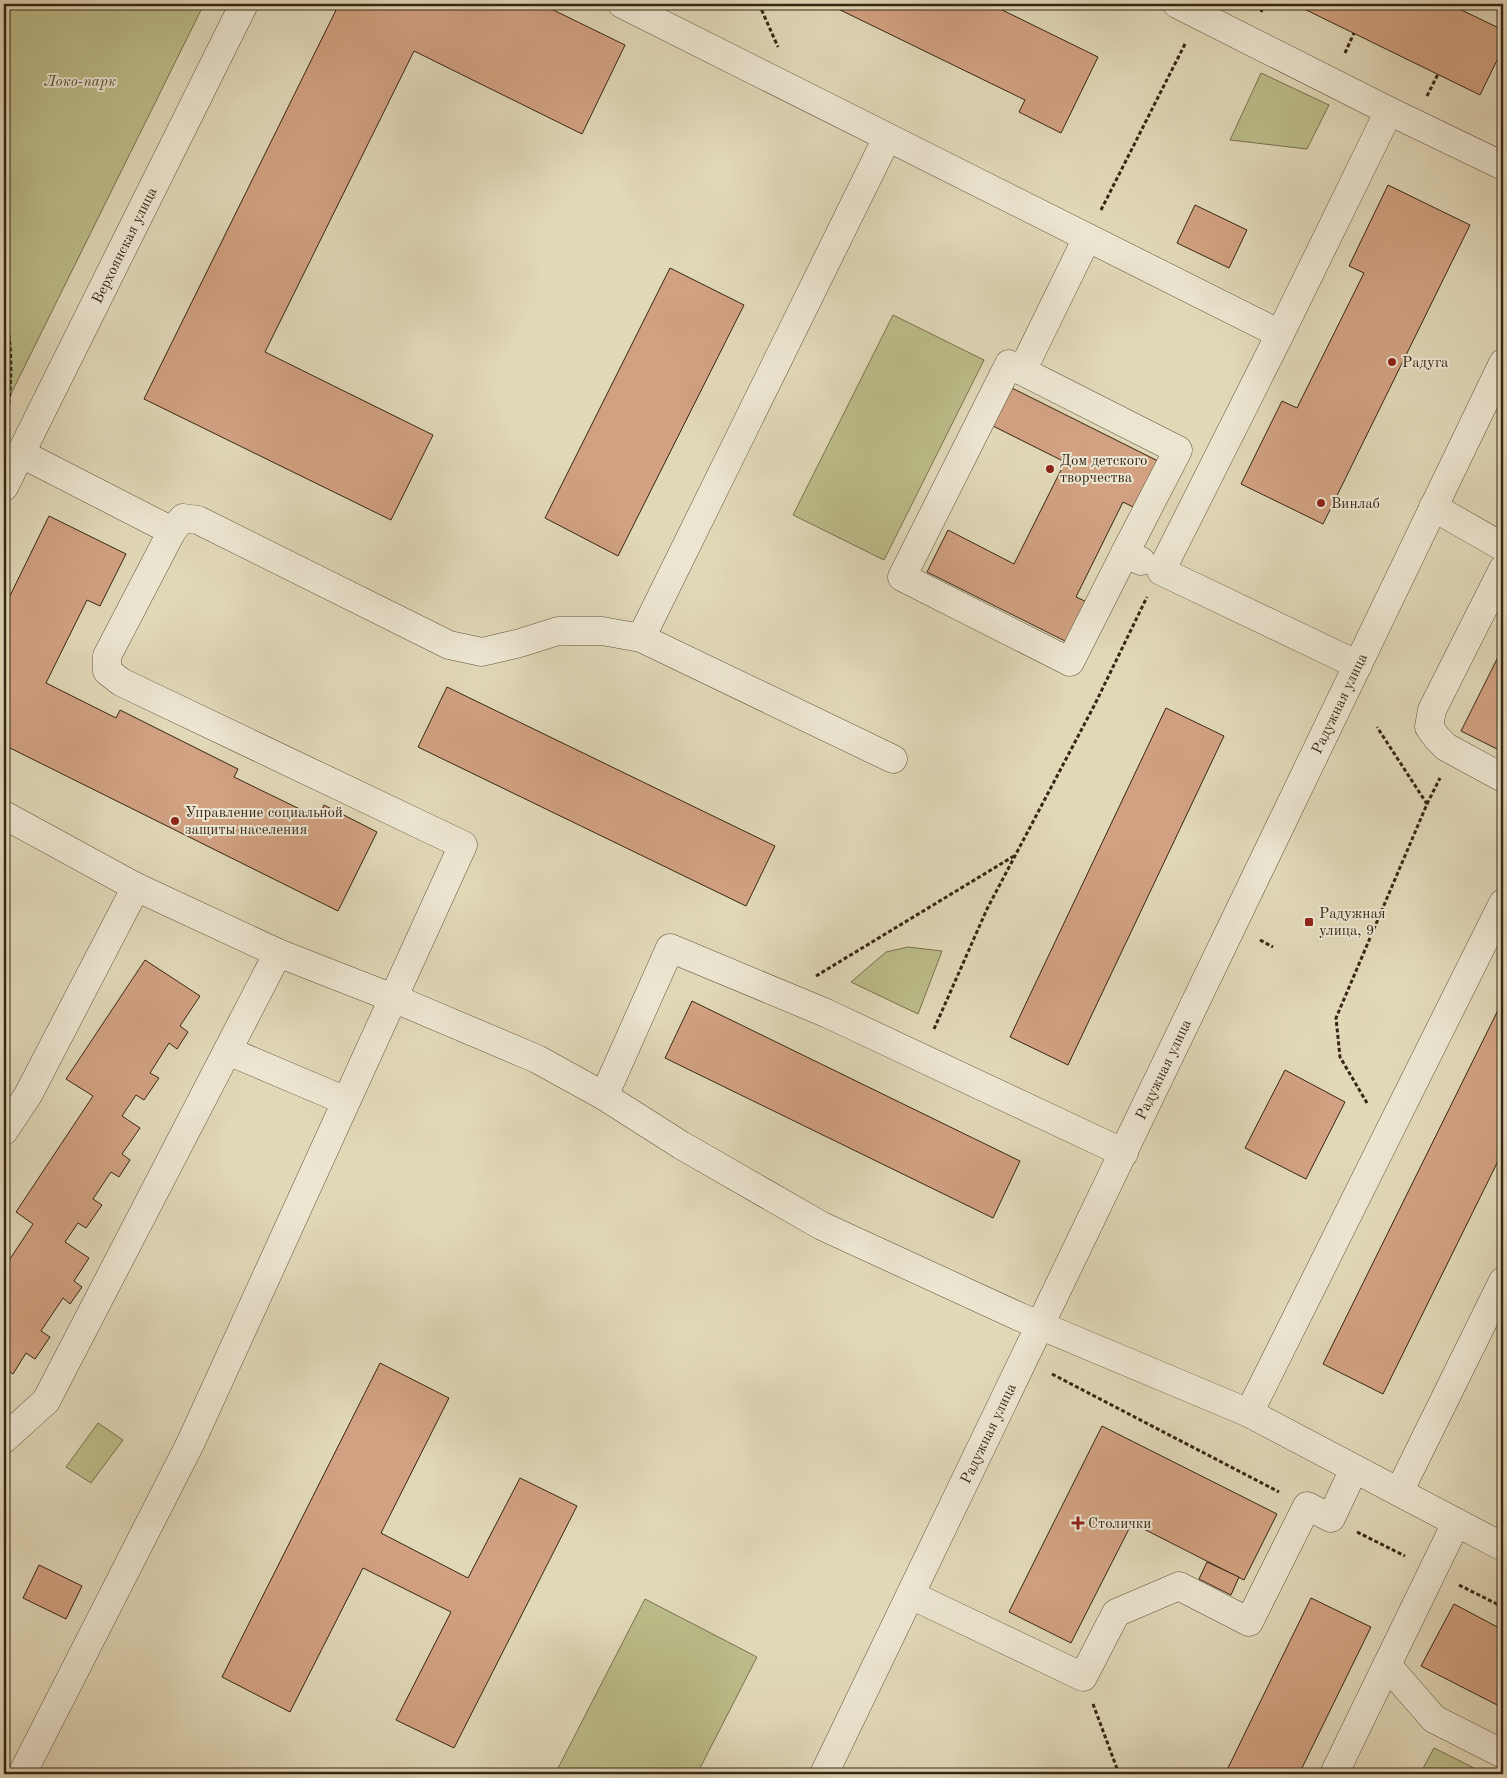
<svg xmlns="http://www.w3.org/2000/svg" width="1507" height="1778" font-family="'Old Standard TT',serif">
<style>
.green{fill:#bbbc89;stroke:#79714f}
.building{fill:#d1a181;stroke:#372615}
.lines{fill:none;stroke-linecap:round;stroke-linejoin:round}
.minor-casing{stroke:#62523e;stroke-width:29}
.path{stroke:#372615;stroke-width:3;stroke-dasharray:4 2.5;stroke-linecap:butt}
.minor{stroke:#ece6d1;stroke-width:28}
.poi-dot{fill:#8f2418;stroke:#ece6d1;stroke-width:2}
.labels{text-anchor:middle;stroke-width:4;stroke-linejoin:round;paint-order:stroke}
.park-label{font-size:15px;font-style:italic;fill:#584c32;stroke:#ece6d1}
.street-label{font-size:15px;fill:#372615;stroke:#ece6d1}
.poi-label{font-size:15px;fill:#372615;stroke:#ece6d1;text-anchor:start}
</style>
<rect width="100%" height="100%" fill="#e1d8b8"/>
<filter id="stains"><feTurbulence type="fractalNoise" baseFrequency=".004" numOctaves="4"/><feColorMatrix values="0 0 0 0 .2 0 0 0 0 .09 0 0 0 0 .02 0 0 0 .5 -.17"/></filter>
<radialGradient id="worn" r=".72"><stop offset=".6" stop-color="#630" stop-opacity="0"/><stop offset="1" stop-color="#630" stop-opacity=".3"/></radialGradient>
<!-- green -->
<g class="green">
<path d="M4 4H204L4 408Z"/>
<path d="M1261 73 1329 105 1307 149 1230 140Z"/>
<path d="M893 315 984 360 884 560 793 515Z"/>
<path d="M908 947 942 951 918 1014 851 982 886 952Z"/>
<path d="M98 1423 123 1440 91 1483 66 1467Z"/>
<path d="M645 1599 757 1657 697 1774H555Z"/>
<path d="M1434 1748 1486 1774H1420Z"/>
</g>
<!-- building -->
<g class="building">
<path d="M339 4H541L625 45 582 134 414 51 265 352 433 435 391 520 144 399Z"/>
<path d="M828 4H990L1098 57 1061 133 1019 112 1025 100Z"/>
<path d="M1294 4H1449L1503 30V48L1480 95Z"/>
<path d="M1388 185 1470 225 1323 524 1241 484 1282 401 1297 408 1364 273 1349 266Z"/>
<path d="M1195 205 1247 230 1229 268 1177 243Z"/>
<path d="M670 268 744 305 618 556 545 518Z"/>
<path d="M1012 388 1158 461 1135 508 1123 502 1076 597 1087 602 1067 642 927 572 948 530 1014 564 1065 462 993 426Z"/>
<path d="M49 516 126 554 100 606 87 600 46 683 116 718 120 710 238 769 234 777 318 818 324 805 377 832 338 911 4 745V608Z"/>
<path d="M1503 647V752L1461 731Z"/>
<path d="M447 687 775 846 746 906 418 747Z"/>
<path d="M1166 708 1224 736 1068 1065 1010 1037Z"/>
<path d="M145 960 200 996 180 1026 188 1032 177 1049 169 1043 150 1073 159 1078 144 1100 136 1095 122 1116 140 1128 122 1154 130 1160 119 1177 111 1172 93 1199 102 1205 86 1228 78 1223 65 1242 89 1258 74 1281 82 1287 70 1304 63 1298 41 1331 50 1337 35 1359 26 1353 13 1374 4 1368V1268L33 1224 16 1212 93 1096 66 1079Z"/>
<path d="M1503 1000V1151L1383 1394 1323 1364Z"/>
<path d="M692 1001 1020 1161 993 1218 665 1058Z"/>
<path d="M1285 1070 1345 1102 1306 1179 1245 1148Z"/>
<path d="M380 1363 449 1398 381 1533 468 1578 520 1478 577 1506 454 1748 396 1720 451 1612 363 1568 290 1712 222 1677Z"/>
<path d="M1102 1426 1277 1514 1244 1580 1132 1523 1071 1643 1009 1612Z"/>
<path d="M1207 1562 1239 1577 1231 1595 1199 1579Z"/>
<path d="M39 1565 82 1586 66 1619 23 1598Z"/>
<path d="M1311 1598 1371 1627 1299 1774H1225Z"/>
<path d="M1454 1604 1503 1630V1708L1421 1666Z"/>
</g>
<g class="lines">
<defs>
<g id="minor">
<path d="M622 4 1280 334"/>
<path d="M1177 4 1389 111 1503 166"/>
<path d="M1087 238 1022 371 1178 450 1125 553 1141 561"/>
<path d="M1022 371 1009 364 902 577 1070 662 1125 553"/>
<path d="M20 453 172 531"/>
<path id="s1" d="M4 487 244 4"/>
<path d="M1433 507 1503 547"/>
<path d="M1503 569 1432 710 1429 727 1437 738 1446 747 1503 778"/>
<path d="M641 638 887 138"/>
<path d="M1358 665 1161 571 1280 334 1389 111"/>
<path d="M4 815 136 887 278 953 393 998 537 1059 604 1096 681 1145 822 1226 1020 1317 1249 1413 1503 1547"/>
<path d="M228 1051 346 1101"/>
<path d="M604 1096 670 948 826 1013 1124 1153"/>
<path d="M4 1131 28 1095 136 887"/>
<path d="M1249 1413 1503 903"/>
<path d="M4 1439 46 1401 278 953"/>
<path d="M1399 1492 1503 1281"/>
<path d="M911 1595 1083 1677 1116 1613 1179 1586 1249 1622 1307 1506 1331 1518 1354 1469"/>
<path d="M1387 1665 1434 1719 1503 1754"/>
<path d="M22 1774 191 1442 463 845 121 682 107 671V656L172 531 183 518 198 520 449 645 482 652 520 643 558 631H602L641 638 893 759"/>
<path id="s2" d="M824 1774 1503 363"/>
<path d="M1334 1774 1456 1523"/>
</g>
</defs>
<!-- minor casing -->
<use href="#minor" class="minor-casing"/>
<!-- path -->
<g class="path">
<path d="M759 4 778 47"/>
<path d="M1261 12 1264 4"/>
<path d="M1345 53 1354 33"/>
<path d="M1427 96 1438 74"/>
<path d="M1101 210 1186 42"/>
<path d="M4 309C12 340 12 371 9 403"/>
<path d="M1427 804 1440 778"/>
<path d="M1260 940 1273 947"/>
<path d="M816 976 1014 856"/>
<path d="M934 1029 987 909 1095 704 1147 597"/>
<path d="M1367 1103 1340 1057 1336 1018 1427 804 1377 727"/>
<path d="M1052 1374 1279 1492"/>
<path d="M1357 1532 1405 1556"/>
<path d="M1459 1585 1503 1607"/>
<path d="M1093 1704 1119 1774"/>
</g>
<!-- minor -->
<use href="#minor" class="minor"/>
</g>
<!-- markers -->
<g class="poi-dot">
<circle cx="1392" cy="362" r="5"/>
<circle cx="1050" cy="469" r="5"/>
<circle cx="1321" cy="503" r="5"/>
<circle cx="175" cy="821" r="5"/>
<rect x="1304" y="917" width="10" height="10" rx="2.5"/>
<path d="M1075.5 1515.5h5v5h5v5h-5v5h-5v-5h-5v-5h5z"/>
</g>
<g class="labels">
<!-- park labels -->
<g class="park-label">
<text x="80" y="86">Локо-парк</text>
</g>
<!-- street labels -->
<g class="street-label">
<text dy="5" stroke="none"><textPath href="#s1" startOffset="270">Верхоянская улица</textPath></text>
<text dy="5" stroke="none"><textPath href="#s2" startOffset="1188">Радужная улица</textPath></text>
<text dy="5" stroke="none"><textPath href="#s2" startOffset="782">Радужная улица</textPath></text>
<text dy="5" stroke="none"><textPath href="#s2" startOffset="378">Радужная улица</textPath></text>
</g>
<!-- poi labels -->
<g class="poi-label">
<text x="1402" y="367">Радуга</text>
<text x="1060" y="465">Дом детского<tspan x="1060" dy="17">творчества</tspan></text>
<text x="1331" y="508">Винлаб</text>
<text x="185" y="817">Управление социальной<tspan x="185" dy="17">защиты населения</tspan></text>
<text x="1319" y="918">Радужная<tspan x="1319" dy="17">улица, 9</tspan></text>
<text x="1088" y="1528">Столички</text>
</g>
</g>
<!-- margin -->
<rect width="1507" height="1778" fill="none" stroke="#e1d8b8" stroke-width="20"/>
<rect x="5" y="5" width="1497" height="1768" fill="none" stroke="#372615" stroke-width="2.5"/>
<rect x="10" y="10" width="1487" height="1758" fill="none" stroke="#372615"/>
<rect width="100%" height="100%" filter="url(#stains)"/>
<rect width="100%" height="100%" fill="url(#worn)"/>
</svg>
